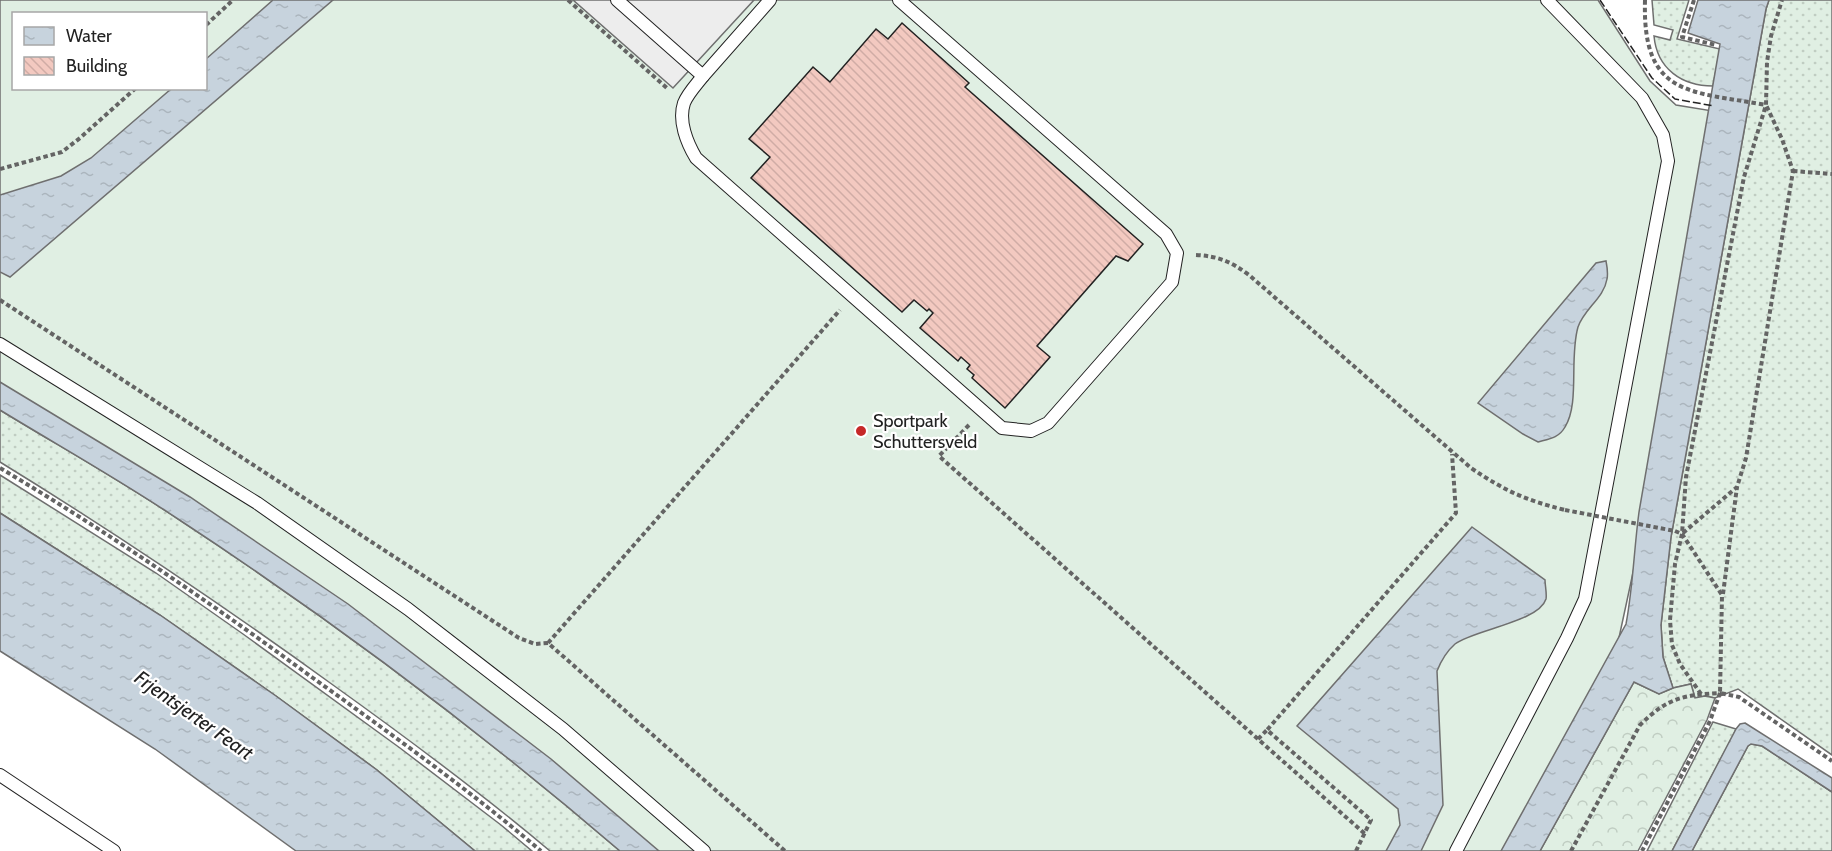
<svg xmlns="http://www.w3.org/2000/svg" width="1832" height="851" font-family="Cabin,sans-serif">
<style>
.grass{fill:url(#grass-dots);stroke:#6f6f6f;stroke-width:1.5}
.forest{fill:url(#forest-crowns);stroke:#6f6f6f;stroke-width:1.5}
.pitch{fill:#e0efe3;stroke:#6f6f6f;stroke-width:1.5;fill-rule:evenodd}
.parking{fill:#ededed;stroke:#6f6f6f;stroke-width:1.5}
.water{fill:url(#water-ripples);stroke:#6f6f6f;stroke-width:1.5}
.building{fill:url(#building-back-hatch);stroke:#222;stroke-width:1.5}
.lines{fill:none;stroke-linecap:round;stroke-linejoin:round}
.lane-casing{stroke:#222;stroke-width:14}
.path{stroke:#646464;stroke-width:4;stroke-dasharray:4.5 3;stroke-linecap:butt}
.lane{stroke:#fff;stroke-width:12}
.path-bridge{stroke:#646464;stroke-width:4;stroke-dasharray:4.5 3;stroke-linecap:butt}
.fence{stroke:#222;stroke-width:1.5;stroke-dasharray:8 3;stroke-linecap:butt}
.poi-dot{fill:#c62828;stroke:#fff;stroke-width:2}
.labels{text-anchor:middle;stroke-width:4.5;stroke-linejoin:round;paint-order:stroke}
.poi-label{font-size:18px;fill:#222;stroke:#fff;text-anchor:start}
.water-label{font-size:20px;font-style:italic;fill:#222;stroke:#fff}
</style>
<defs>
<pattern id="grass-dots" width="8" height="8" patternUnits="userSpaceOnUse" patternTransform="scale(1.5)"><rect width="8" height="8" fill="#e0efe3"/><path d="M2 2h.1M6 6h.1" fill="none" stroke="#c0cdc2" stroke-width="1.8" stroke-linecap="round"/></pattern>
<pattern id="forest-crowns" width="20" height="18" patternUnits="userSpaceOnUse" patternTransform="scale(1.5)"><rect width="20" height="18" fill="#e0efe3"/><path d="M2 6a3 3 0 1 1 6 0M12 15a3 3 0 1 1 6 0" fill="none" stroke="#c0cdc2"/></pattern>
<pattern id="water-ripples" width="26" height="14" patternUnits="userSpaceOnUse" patternTransform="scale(1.5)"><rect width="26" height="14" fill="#c7d3dd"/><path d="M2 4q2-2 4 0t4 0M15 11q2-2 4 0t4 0" fill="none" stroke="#abb5bd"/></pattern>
<pattern id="building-back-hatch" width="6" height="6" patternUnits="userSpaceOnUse" patternTransform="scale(1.5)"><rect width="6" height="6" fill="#f3c9c0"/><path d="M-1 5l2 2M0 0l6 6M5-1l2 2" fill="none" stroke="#d0aca5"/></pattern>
</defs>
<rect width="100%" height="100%" fill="#fff"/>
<!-- grass -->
<g class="grass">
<path d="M1652 0H1689L1677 39 1720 49 1713 86C1682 86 1657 69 1654 36L1670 40 1673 30 1654 25Z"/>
<path d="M1769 0H1832V755L1738 689 1715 698 1705 696 1695 698 1691 684 1673 688 1663 657 1661 625 1671 537 1766 9Z"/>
<path d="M0 410C59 446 120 480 178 519 332 620 480 731 620 851H550C480 792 407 738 333 685 224 606 114 532 0 462Z"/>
<path d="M0 475 156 573 243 634 400 748 501 825 532 851H475L377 770 276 696 160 615 0 513Z"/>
<path d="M1713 722 1736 729 1734 734 1672 851H1647Z"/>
<path d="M1751 744 1762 746 1832 792V851H1692L1748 746Z"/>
</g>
<!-- forest -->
<path class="forest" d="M1634 682 1659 694 1673 688 1691 684 1695 698 1705 696 1715 698 1707 720 1638 851H1540Z"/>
<!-- pitch -->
<path class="pitch" d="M0 0H1598L1650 81 1676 105 1713 111 1640 540 1614 661 1511 851H640L526 755 0 393ZM14 14H206V88H14Z"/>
<!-- parking -->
<path class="parking" d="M573 0H754L673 88Z"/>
<!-- water -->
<g class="water">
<path d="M273 0H333L10 277 0 272V195L61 176 91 158 171 89 206 88V59Z"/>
<path d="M1698 0H1769L1766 9 1671 537 1661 625 1663 657 1673 688 1659 694 1634 682 1540 851H1501L1626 624C1633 587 1634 549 1639 512L1720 44 1688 33Z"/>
<path d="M1606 261C1607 266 1608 274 1607 279 1604 298 1584 309 1578 327 1569 358 1580 403 1565 427 1559 438 1549 439 1538 442L1523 434 1478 403 1596 263Z"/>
<path d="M0 382 190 497 348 604 551 759 659 851H620C480 731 332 620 178 519 120 480 59 446 0 410Z"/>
<path d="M0 513 160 615 276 696 377 770 475 851H296L155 749 0 651Z"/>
<path d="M1472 527 1545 580C1545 585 1547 594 1546 599 1539 622 1473 630 1455 644 1447 651 1441 661 1437 671L1443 805 1421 851H1386L1400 825 1398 809 1297 726Z"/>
<path d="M1745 723 1832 778V792L1762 746 1751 744 1748 746 1692 851H1672L1736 729 1740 724Z"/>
</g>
<!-- building -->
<path class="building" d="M902 23 969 83 965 87 1143 244 1128 261 1116 256 1037 346 1050 357 1005 408 972 378 974 375 967 369 970 365 961 357 958 361 920 328 933 313 929 309 927 311 914 300 902 312 751 178 770 157 749 139 813 67 830 82 876 29 888 39Z"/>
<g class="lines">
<defs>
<g id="lane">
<path d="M617 0 703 76 770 0"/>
<path d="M703 76C697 84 688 93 684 103 678 121 687 143 696 158L1002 428 1031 431 1048 423 1172 282 1177 253 1166 234 899 0"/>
<path d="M0 344 257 503 408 609 563 729 704 851"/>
<path d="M0 775 114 851"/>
<path d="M1456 851 1567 638 1585 599 1668 161 1663 135 1642 98 1547 0"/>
</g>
</defs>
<!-- lane casing -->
<use href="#lane" class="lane-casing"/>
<!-- path -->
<g class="path">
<path d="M568 0 668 89"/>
<path d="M1645 0C1642 97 1690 91 1766 105"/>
<path d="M1694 0 1682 37 1716 45"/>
<path d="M206 25 233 0"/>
<path d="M0 169 62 152 80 138 136 88"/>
<path d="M1793 171 1832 174"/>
<path d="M1196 255C1218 256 1232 262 1249 275L1471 468C1505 491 1525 500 1565 510"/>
<path d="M0 300 519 638 535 644 548 643 785 851"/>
<path d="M969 425 939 456 1365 834"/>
<path d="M0 468C108 532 212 604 313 678 391 734 468 789 541 851"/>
<path d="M1675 531 1682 534 1722 595 1720 693 1739 697 1832 761"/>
<path d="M1683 533 1737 487 1746 458 1793 171 1782 139 1766 105"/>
<path d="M1723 594 1737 487"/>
<path d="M548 643 840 310"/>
<path d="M1701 694 1680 664 1672 645 1670 620 1675 564 1682 534 1686 477 1744 177 1766 105 1767 62 1771 36 1782 0"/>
<path d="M1258 739 1267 730"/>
<path d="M1356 851 1371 820 1267 730 1456 513 1452 454"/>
<path d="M1571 851 1640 725C1667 698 1683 695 1720 693L1710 721 1642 851"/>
</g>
<!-- lane -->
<use href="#lane" class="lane"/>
<!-- path-bridge -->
<path class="path-bridge" d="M1565 510 1675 531"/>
<!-- fence -->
<path class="fence" d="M1600 0 1652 78 1675 99 1714 106"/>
</g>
<!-- markers -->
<circle class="poi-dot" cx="861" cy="431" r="6"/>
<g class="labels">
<!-- poi labels -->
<g class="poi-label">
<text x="873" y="427">Sportpark<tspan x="873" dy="21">Schuttersveld</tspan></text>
</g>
<!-- water labels -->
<g class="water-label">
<text transform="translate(194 715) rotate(35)" y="7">Frjentsjerter Feart</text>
</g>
</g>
<!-- legend -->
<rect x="12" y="12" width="195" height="78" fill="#ffffff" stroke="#a7a7a7" stroke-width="1.5"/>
<rect x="24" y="27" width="30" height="18" fill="url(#water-ripples)" stroke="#a7a7a7" stroke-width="1.5"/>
<text x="66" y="42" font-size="18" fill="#222222">Water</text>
<rect x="24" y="57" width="30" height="18" fill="url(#building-back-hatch)" stroke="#a7a7a7" stroke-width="1.5"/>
<text x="66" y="72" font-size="18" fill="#222222">Building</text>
</svg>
